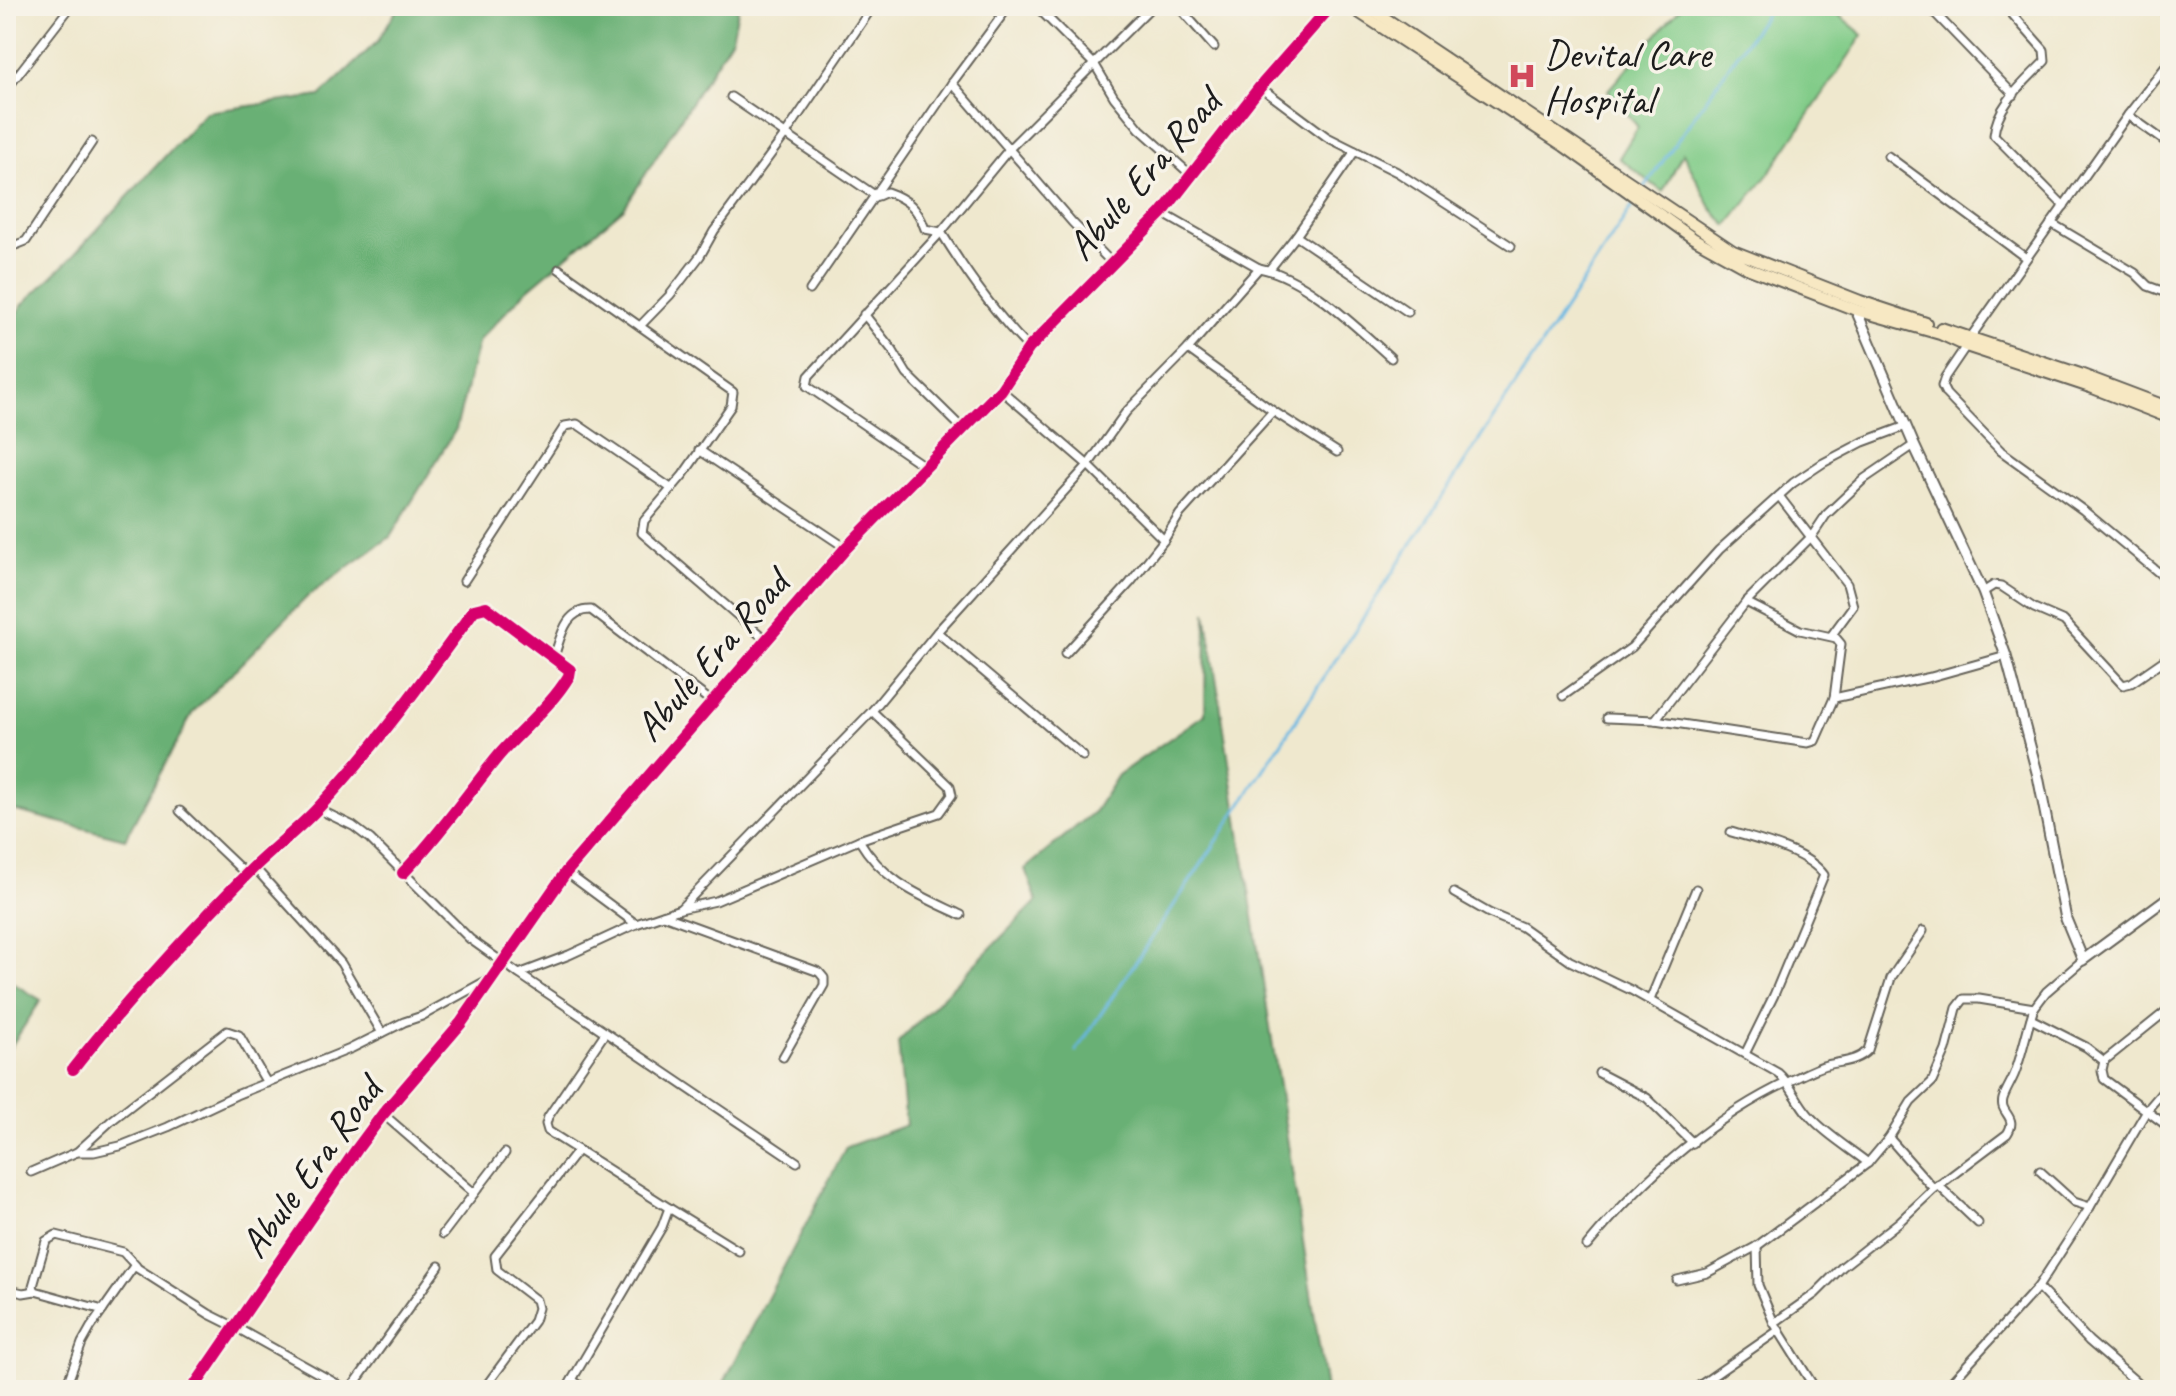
<svg xmlns="http://www.w3.org/2000/svg" width="2176" height="1396" font-family="Caveat,sans-serif">
<style>
.green{fill:#82cc89;stroke:#4f7452;stroke-width:2}
.forest{fill:#69b075;stroke:#426648;stroke-width:2}
.lines{fill:none;stroke-linecap:round;stroke-linejoin:round}
.stream{stroke:#67b7e2;stroke-width:3}
.minor-casing{stroke:#66635a;stroke-width:11}
.tertiary-casing{stroke:#66635a;stroke-width:13}
.secondary-casing{stroke:#66635a;stroke-width:14}
.minor{stroke:#fff;stroke-width:7}
.tertiary{stroke:#fff;stroke-width:9}
.secondary{stroke:#f7e8c3;stroke-width:10}
.cycleway-casing{stroke:#f7f3e8;stroke-width:17}
.cycleway{stroke:#d6006c;stroke-width:12}
.labels{text-anchor:middle;stroke-width:7;stroke-linejoin:round;paint-order:stroke}
.poi-label{font-size:40px;fill:#1c1c1c;stroke:#f7f3e8;text-anchor:start}
.street-label{font-size:40px;fill:#1c1c1c;stroke:#f7f3e8}
</style>
<rect width="100%" height="100%" fill="#f7f3e8"/>
<filter id="ink" filterUnits="userSpaceOnUse"><feTurbulence type="fractalNoise" baseFrequency=".0125" numOctaves="2"/><feDisplacementMap in="SourceGraphic" scale="16" xChannelSelector="R" yChannelSelector="G"/><feConvolveMatrix kernelMatrix="1 2 1 2 8 2 1 2 1" color-interpolation-filters="sRGB"/></filter>
<filter id="wash" filterUnits="userSpaceOnUse"><feTurbulence type="fractalNoise" baseFrequency=".006" numOctaves="4" result="noise"/><feDisplacementMap in="SourceGraphic" scale="32" xChannelSelector="R" yChannelSelector="G"/><feGaussianBlur stdDeviation="1.8" result="paint"/><feColorMatrix in="noise" values="0 0 0 0 0 0 0 0 0 0 0 0 0 0 0 0 0 1.4 0 .05"/><feComposite in="paint" operator="in"/></filter>
<g filter="url(#wash)">
<rect width="100%" height="100%" fill="#efe8ce"/>
<!-- green -->
<path class="green" d="M1682 6H1846L1839 15 1863 35 1770 172 1727 226 1711 208 1683 153 1663 192 1619 158 1638 127 1608 90Z"/>
<!-- forest -->
<g class="forest">
<path d="M399 6H739L732 38 624 208 527 290 479 340 456 429 390 537 309 595 193 712 125 839 13 810 6 825V340L21 306 71 258 206 112 320 96 377 42Z"/>
<path d="M1206 612 1326 1390H720L846 1147 906 1125 898 1042 1037 901 1025 869 1095 811 1118 775 1205 714Z"/>
<path d="M6 979 41 1000 6 1054Z"/>
</g>
<g class="lines">
<!-- stream -->
<g class="stream">
<path d="M1643 190 1771 6"/>
<path d="M1076 1051 1213 847 1637 199"/>
</g>
</g>
</g>
<g filter="url(#ink)">
<g class="lines">
<defs>
<g id="minor">
<path d="M1036 6 1095 65 1114 97 1140 129 1190 174"/>
<path d="M1178 6 1214 47"/>
<path d="M1928 6 2014 95"/>
<path d="M2005 6 2044 50 2045 61C2025 82 1997 104 1994 135L2064 206"/>
<path d="M2157 6 2170 17"/>
<path d="M952 83 1072 222 1112 263"/>
<path d="M1260 87 1327 137 1397 172 1511 246"/>
<path d="M6 90 71 6"/>
<path d="M731 97 876 196"/>
<path d="M2128 115 2170 145"/>
<path d="M1888 156 2026 258"/>
<path d="M878 196 887 192C907 199 918 208 925 229L941 232C967 274 994 313 1029 348"/>
<path d="M1162 213 1259 268C1305 276 1357 328 1391 358"/>
<path d="M2051 223 2135 273 2148 286 2170 294"/>
<path d="M1296 236 1408 312"/>
<path d="M6 240 16 245 26 241 92 142"/>
<path d="M559 269 733 392 731 406 683 475 644 521 642 533 766 640"/>
<path d="M1269 270 1296 236 1355 151"/>
<path d="M810 290 952 83 1009 6"/>
<path d="M864 314 893 351 907 374 963 429"/>
<path d="M640 326 670 295 700 256 714 231 785 135 873 6"/>
<path d="M1970 338 2128 115 2170 61"/>
<path d="M1966 346 1945 377 1942 386 1946 394 2001 451 2083 510 2170 582"/>
<path d="M1188 349 1273 411 1337 452"/>
<path d="M1001 390 1088 465 1164 540"/>
<path d="M699 450 846 548"/>
<path d="M927 468 807 386 809 376 941 232 1010 148 1152 6"/>
<path d="M1779 496 1847 584 1853 606 1831 636"/>
<path d="M464 581 565 426 577 424 672 489"/>
<path d="M1983 592 1994 585 2001 586 2034 608 2064 621 2123 685 2131 683 2170 656"/>
<path d="M937 632 1083 756"/>
<path d="M1065 654 1130 583 1164 540 1180 514 1273 411"/>
<path d="M554 657C561 637 565 609 591 610L712 702"/>
<path d="M1563 696 1632 647 1719 550 1793 483 1823 463 1863 442 1906 426"/>
<path d="M1834 698 1931 677 2006 656"/>
<path d="M1607 718 1655 720 1808 743 1815 741 1834 698 1841 644 1836 638 1800 630 1746 602"/>
<path d="M1655 720 1746 602 1812 536 1826 515 1864 479 1914 445"/>
<path d="M318 809 353 826 370 839 470 939 519 974 569 955 636 924 680 909 872 711 937 632 1088 465 1126 412 1188 349 1259 268"/>
<path d="M180 811 247 875"/>
<path d="M1731 832C1758 840 1807 851 1824 875L1774 995 1745 1054"/>
<path d="M859 840C884 882 919 895 961 915"/>
<path d="M254 867 341 963 382 1033"/>
<path d="M566 872 636 924"/>
<path d="M1454 893 1489 913 1522 927 1570 961 1631 990 1778 1073C1791 1084 1796 1100 1808 1114 1824 1133 1849 1148 1868 1163"/>
<path d="M680 909 716 901 859 840 939 813 952 795 950 786 872 711"/>
<path d="M663 915 819 972 824 978V985L783 1057"/>
<path d="M519 974 797 1162"/>
<path d="M1650 1000 1696 889"/>
<path d="M2031 1019 2086 1047 2104 1061 2102 1070 2104 1079 2170 1128"/>
<path d="M2104 1061 2170 1008"/>
<path d="M73 1069C128 999 189 933 252 869 273 848 299 829 319 807 376 746 425 678 474 610L486 607 570 670 569 676C551 706 523 728 500 754 467 794 439 836 403 873"/>
<path d="M1599 1073 1647 1098 1693 1143"/>
<path d="M383 1114 474 1193"/>
<path d="M1889 1138 1934 1189"/>
<path d="M77 1152 111 1121 227 1031 239 1035 267 1083"/>
<path d="M2040 1171 2074 1202 2090 1207"/>
<path d="M31 1172 77 1152H94L120 1146 168 1127 236 1095 350 1049 404 1022 422 1016 491 978"/>
<path d="M1938 1185 1978 1223"/>
<path d="M669 1208 739 1251"/>
<path d="M443 1234 505 1153"/>
<path d="M1587 1246C1642 1180 1711 1118 1790 1081 1800 1076 1812 1070 1823 1066 1839 1061 1856 1063 1868 1050L1891 978 1923 931"/>
<path d="M1757 1246 1758 1285 1774 1323 1816 1390"/>
<path d="M1677 1280 1707 1273 1757 1246 1868 1163 1889 1138 1911 1102 1932 1082 1946 1050 1957 1008 1964 999H1979L2034 1008 2046 992 2083 960"/>
<path d="M2038 1287 2089 1341 2140 1385"/>
<path d="M6 1289 23 1293 35 1291"/>
<path d="M6 1303 10 1290"/>
<path d="M103 1310 35 1291 33 1286 46 1241 56 1235 123 1252 136 1266"/>
<path d="M1774 1323 1815 1294 1842 1267 1899 1222 1934 1189 2007 1134C2019 1116 1999 1114 2003 1099 2006 1089 2013 1080 2016 1070 2023 1050 2027 1029 2034 1008"/>
<path d="M572 1380 587 1390"/>
<path d="M65 1390 82 1343 91 1327 134 1266 209 1314 237 1328 348 1390"/>
<path d="M350 1390 439 1266"/>
<path d="M483 1390 534 1321 538 1308 536 1300 497 1270 495 1256 578 1150"/>
<path d="M566 1390 662 1227 669 1208 548 1131 546 1124 548 1117 605 1033"/>
<path d="M1693 1390 1779 1330"/>
<path d="M1944 1390 2038 1287 2090 1207 2147 1110 2170 1083"/>
</g>
<g id="tertiary">
<path d="M1856 310 1914 445 1983 592 2006 656 2038 776 2066 919 2083 960 2170 896"/>
<path d="M192 1390 357 1149 383 1114 461 1023 566 872 846 548 1001 390 1029 348 1162 213 1260 87 1331 6"/>
</g>
<g id="secondary">
<path d="M1349 6 1564 146 1693 238 1747 268 1856 310 1940 334 1966 346 2093 388 2170 418"/>
<path d="M1367 6 1733 251 1860 301 1926 323"/>
<path d="M1941 328 2080 374 2170 408"/>
</g>
</defs>
<!-- minor casing -->
<use href="#minor" class="minor-casing"/>
<!-- tertiary casing -->
<use href="#tertiary" class="tertiary-casing"/>
<!-- secondary casing -->
<use href="#secondary" class="secondary-casing"/>
<!-- minor -->
<use href="#minor" class="minor"/>
<!-- tertiary -->
<use href="#tertiary" class="tertiary"/>
<!-- secondary -->
<use href="#secondary" class="secondary"/>
<defs>
<g id="cycleway">
<path d="M73 1069C128 999 189 933 252 869 273 848 299 829 319 807 376 746 425 678 474 610L486 607 570 670 569 676C551 706 523 728 500 754 467 794 439 836 403 873"/>
<path d="M192 1390 357 1149 383 1114 461 1023 566 872 846 548 1001 390 1029 348 1162 213 1260 87 1331 6"/>
</g>
</defs>
<!-- cycleway casing -->
<use href="#cycleway" class="cycleway-casing"/>
<!-- cycleway -->
<use href="#cycleway" class="cycleway"/>
</g>
</g>
<!-- icons -->
<defs>
<symbol id="hospital-bare" viewBox="-9 -9 18 18"><path d="M-5-5h3v3.5h4V-5h3V5h-3V1.5h-4V5h-3Z" fill="#d1495b" stroke="#f7f3e8" stroke-width="2.5" paint-order="stroke"/></symbol>
</defs>
<g fill-rule="evenodd">
<use href="#hospital-bare" x="1502" y="56" width="40" height="40"/>
</g>
<g class="labels">
<!-- poi labels -->
<g class="poi-label">
<text x="1544" y="67">Devital Care<tspan x="1544" dy="46">Hospital</tspan></text>
</g>
<!-- street labels -->
<g class="street-label">
<text transform="translate(1143 174) rotate(-49)" y="14">Abule Era Road</text>
<text transform="translate(711 655) rotate(-49)" y="14">Abule Era Road</text>
<text transform="translate(310 1167) rotate(-54)" y="14">Abule Era Road</text>
</g>
</g>
<!-- margin -->
<rect width="2176" height="1396" fill="none" stroke="#f7f3e8" stroke-width="32"/>
</svg>
